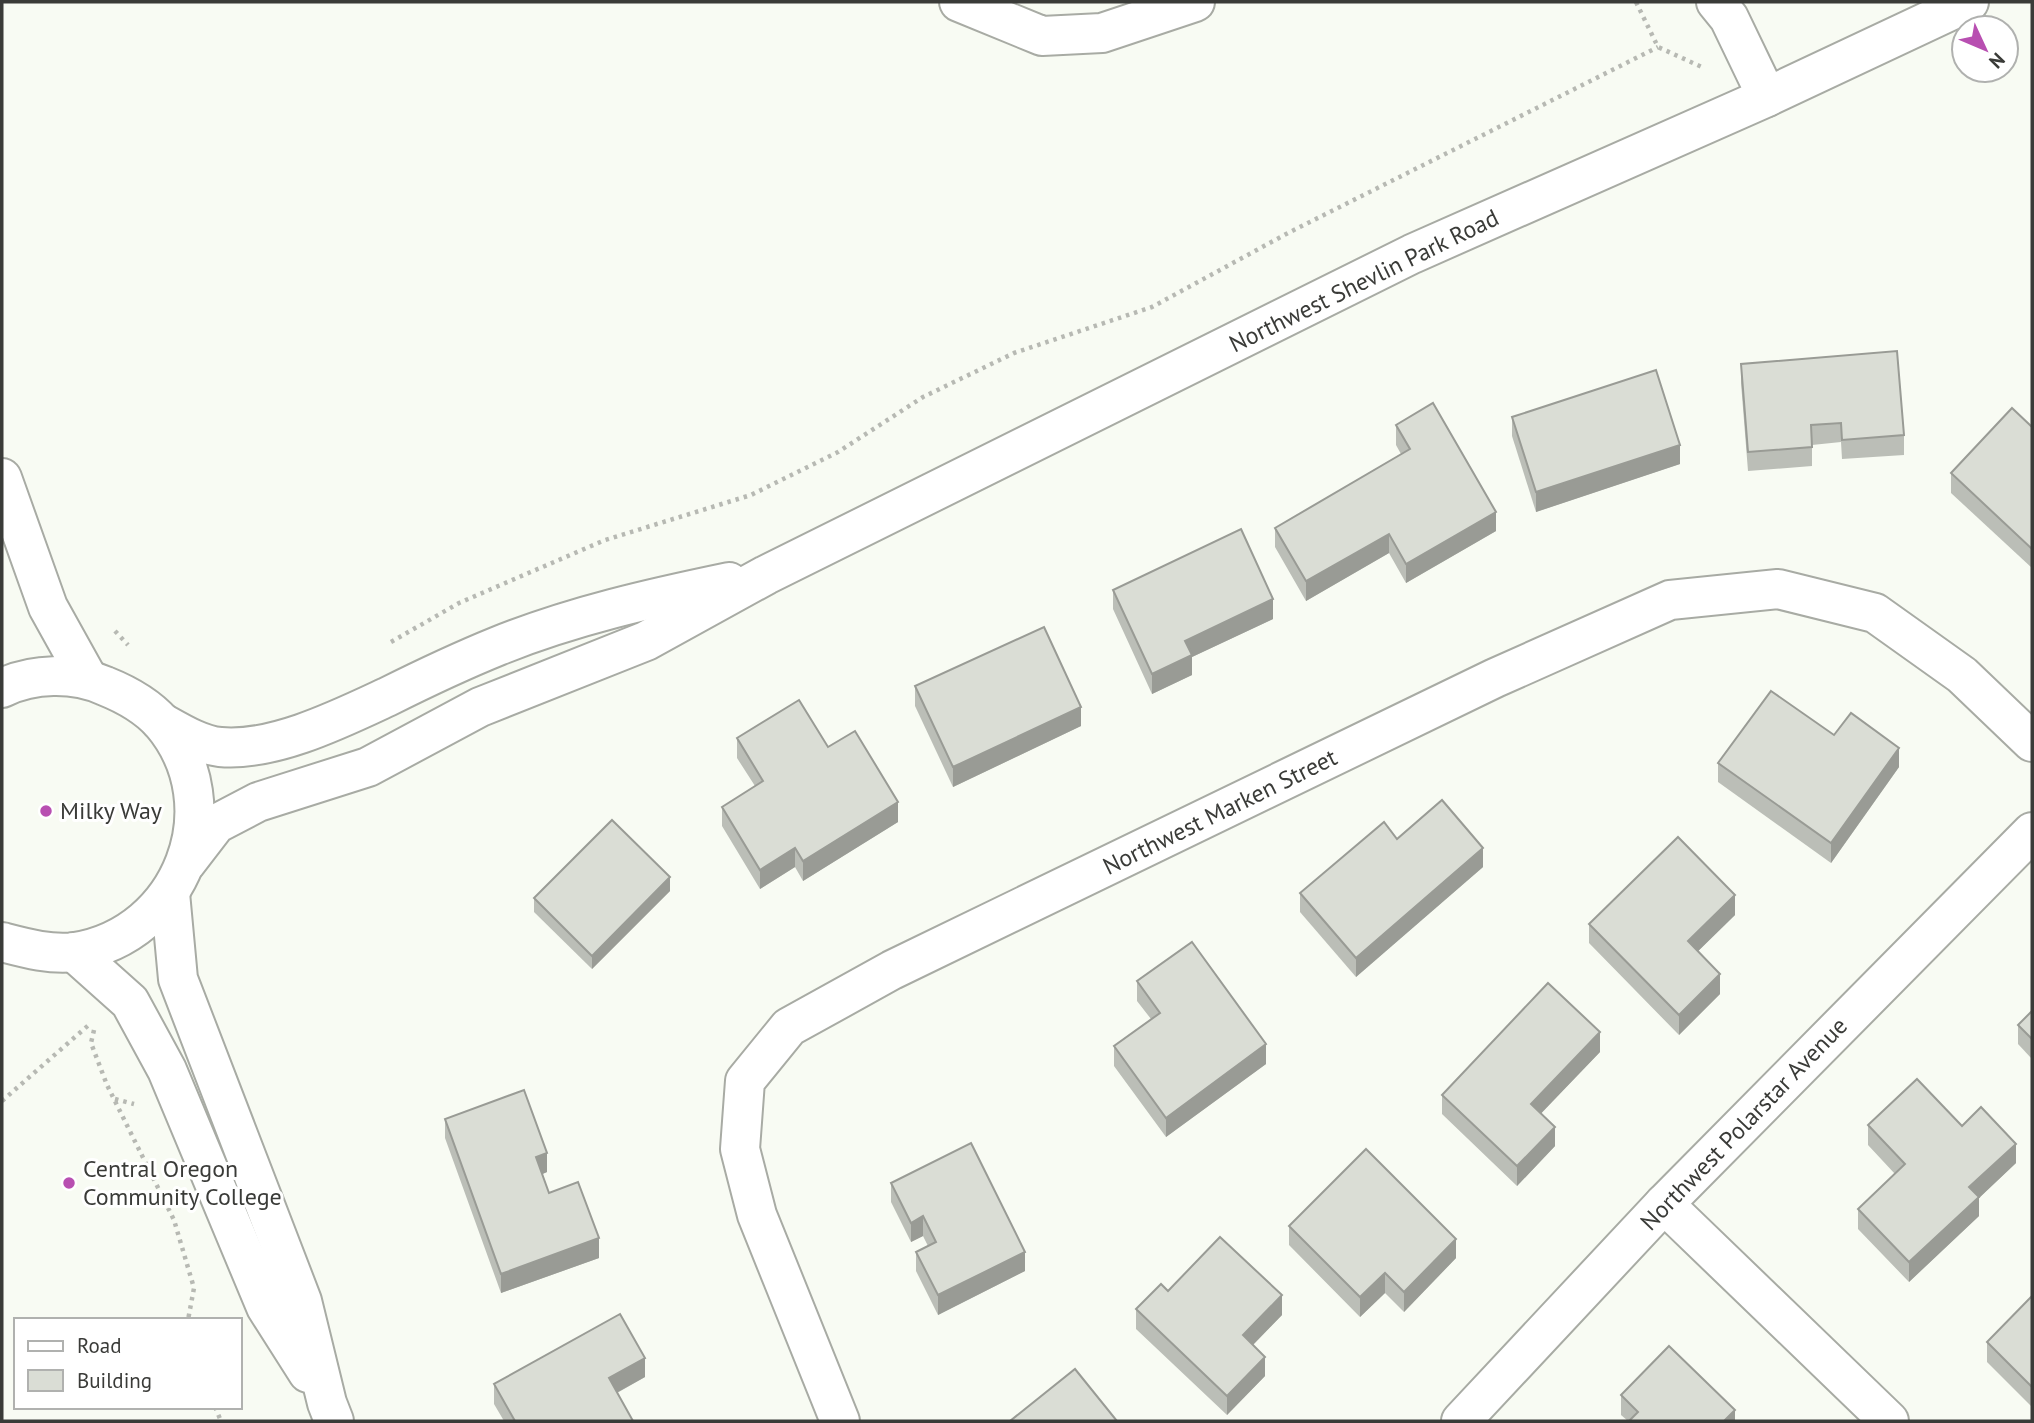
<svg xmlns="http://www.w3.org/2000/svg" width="2034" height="1423" font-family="'PT Sans',sans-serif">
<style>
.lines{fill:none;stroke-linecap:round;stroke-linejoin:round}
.minor-casing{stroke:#a8aba4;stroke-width:42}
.tertiary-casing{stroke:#a8aba4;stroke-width:42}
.secondary-casing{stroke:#a8aba4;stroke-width:42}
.path{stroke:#b7b9b3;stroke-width:4.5;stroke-dasharray:3.5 5;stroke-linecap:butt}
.minor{stroke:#fff;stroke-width:38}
.tertiary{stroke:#fff;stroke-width:38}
.secondary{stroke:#fff;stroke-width:38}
.wall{fill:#bbbeb7}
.shaded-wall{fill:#999b95}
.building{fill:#daddd5;stroke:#999b95;stroke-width:2}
.poi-dot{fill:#b84fb1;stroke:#fff;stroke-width:2.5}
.labels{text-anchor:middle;stroke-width:6;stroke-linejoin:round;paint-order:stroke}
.street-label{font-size:24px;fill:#3a3b38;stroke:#fff}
.poi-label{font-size:24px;fill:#3a3b38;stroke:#fff;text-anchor:start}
</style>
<rect width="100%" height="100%" fill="#f8fbf3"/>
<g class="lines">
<defs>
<g id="minor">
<path d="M959 2 1042 36 1102 33 1195 2"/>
<path d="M1716 2 1729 18 1767 97"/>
<path d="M1664 1204 1889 1421"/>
<path d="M840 1421 757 1215 740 1149 745 1081 789 1027 892 970 1495 678 1670 600 1778 589 1875 613 1962 675 2032 742"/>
<path d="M1461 1421 1664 1204 2032 832"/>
</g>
<g id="tertiary">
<path d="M161 722C179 732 200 745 220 747 273 752 340 719 387 697 423 679 461 661 498 646 572 616 652 598 729 582"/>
<path d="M186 863 216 824 258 802 368 767 480 707 646 641 766 575 1412 254 1767 97 1969 2"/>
</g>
<g id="secondary">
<path d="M2 478 48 607 88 679"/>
<path d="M2 688C33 673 73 672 105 686 125 694 147 706 162 723 232 806 182 935 75 952 50 955 25 948 2 942"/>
<path d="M170 893 178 979 302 1301 327 1403 334 1421"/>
<path d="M74 952 130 1002 167 1070 266 1307 308 1373"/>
</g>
</defs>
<!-- minor casing -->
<use href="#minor" class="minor-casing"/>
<!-- tertiary casing -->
<use href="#tertiary" class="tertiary-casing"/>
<!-- secondary casing -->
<use href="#secondary" class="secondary-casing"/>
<!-- path -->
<g class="path">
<path d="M1636 2 1658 47 1704 68"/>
<path d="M115 631 128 645"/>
<path d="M391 642 459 603 605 540 751 495 838 452 923 397 1014 353 1152 307 1288 233 1658 47"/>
<path d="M94 1030 91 1043 107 1085 174 1220 194 1288 188 1320"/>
<path d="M115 1099 134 1104"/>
<path d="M2 1101 91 1023"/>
<path d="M215 1407 221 1421"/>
</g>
<!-- minor -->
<use href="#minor" class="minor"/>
<!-- tertiary -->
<use href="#tertiary" class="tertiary"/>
<!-- secondary -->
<use href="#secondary" class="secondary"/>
</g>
<!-- wall -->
<g class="wall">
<path d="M1741 364 1904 435V455L1842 459 1841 442 1812 445V466L1748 471 1741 383Z"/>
<path d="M1512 417 1680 464 1536 512 1512 436Z"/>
<path d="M1396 425 1496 531 1406 583 1389 553 1306 601 1275 547V528L1401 454 1396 445Z"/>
<path d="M2032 427V568L1951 493V473Z"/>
<path d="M1113 590 1273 619 1192 657V675L1152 694 1113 609Z"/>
<path d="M915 686 1081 726 953 787 915 706Z"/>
<path d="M1834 735 1899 767 1831 863 1718 782V763Z"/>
<path d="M737 738 828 747 898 822 803 881 795 867 760 889 722 826V807L755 786 737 758Z"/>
<path d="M1397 839 1483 867 1356 977 1300 912V893Z"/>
<path d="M670 891 592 969 534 912V898Z"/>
<path d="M1735 915 1698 951 1720 994 1679 1035 1589 943V924Z"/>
<path d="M1137 981 1266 1064 1166 1137 1114 1066V1046L1151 1019 1137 1001Z"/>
<path d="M2032 1011V1059L2018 1044V1025Z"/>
<path d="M1600 1052 1541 1113 1555 1146 1517 1186 1442 1114V1095Z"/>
<path d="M445 1119 547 1172 542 1174 549 1193 599 1258 501 1293 445 1138Z"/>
<path d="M1868 1125 1962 1126 2016 1163 1979 1198V1216L1909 1282 1858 1229V1209L1895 1174 1868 1145Z"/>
<path d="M891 1183 1025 1271 938 1315 916 1271V1252L928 1246 923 1236 911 1242 891 1202Z"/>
<path d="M1289 1226 1456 1258 1404 1312 1385 1293 1360 1317 1289 1245Z"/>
<path d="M1168 1291 1282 1315 1253 1345 1265 1376 1227 1415 1136 1329V1309Z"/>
<path d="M2032 1296V1407L1987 1362V1342Z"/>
<path d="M645 1377 617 1393 633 1421H504L494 1404V1384Z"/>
<path d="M1621 1395 1735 1421H1628L1621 1415Z"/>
</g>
<!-- shaded-wall -->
<g class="shaded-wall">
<path d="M1680 445V464L1536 512V492Z"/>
<path d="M1496 512V531L1406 583V564Z"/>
<path d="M1389 534V553L1306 601V581Z"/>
<path d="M1273 599V619L1192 657V675L1152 694V674L1185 641Z"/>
<path d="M1081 707V726L953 787V767Z"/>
<path d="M1899 748V767L1831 863V843Z"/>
<path d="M898 802V822L803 881V861Z"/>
<path d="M795 848V867L760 889V870Z"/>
<path d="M1483 848V867L1356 977V958Z"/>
<path d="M670 877V891L592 969V956Z"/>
<path d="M1735 895V915L1688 961V941Z"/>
<path d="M1720 974V994L1679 1035V1015Z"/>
<path d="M1600 1032V1052L1531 1124V1104Z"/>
<path d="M1266 1044V1064L1166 1137V1118Z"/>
<path d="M1555 1127V1146L1517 1186V1166Z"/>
<path d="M2016 1144V1163L1979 1198V1216L1909 1282V1262L1969 1187Z"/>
<path d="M547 1153V1172L536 1177V1157Z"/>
<path d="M923 1216V1236L911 1242V1223Z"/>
<path d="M599 1238V1258L501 1293V1274Z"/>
<path d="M1456 1239V1258L1404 1312V1292Z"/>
<path d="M1025 1252V1271L938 1315V1295Z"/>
<path d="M1385 1273V1293L1360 1317V1297Z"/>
<path d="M1282 1295V1315L1243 1355V1335Z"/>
<path d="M1265 1357V1376L1227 1415V1396Z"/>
<path d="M645 1358V1377L609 1397V1378Z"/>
<path d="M1735 1410V1421H1724Z"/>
</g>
<!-- building -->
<g class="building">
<path d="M1897 351 1904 435 1842 440 1841 423 1811 425 1812 447 1748 452 1741 364Z"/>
<path d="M1656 370 1680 445 1536 492 1512 417Z"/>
<path d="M1433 403 1496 512 1406 564 1389 534 1306 581 1275 528 1410 449 1396 425Z"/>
<path d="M2012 408 2032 427V549L1951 473Z"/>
<path d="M1241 529 1273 599 1185 641 1192 655 1152 674 1113 590Z"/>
<path d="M1044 627 1081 707 953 767 915 686Z"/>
<path d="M1771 691 1834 735 1851 713 1899 748 1831 843 1718 763Z"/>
<path d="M799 700 828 747 855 731 898 802 803 861 795 848 760 870 722 807 763 781 737 738Z"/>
<path d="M1442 800 1483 848 1356 958 1300 893 1384 822 1397 839Z"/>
<path d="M612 820 670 877 592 956 534 898Z"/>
<path d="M1678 837 1735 895 1688 941 1720 974 1679 1015 1589 924Z"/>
<path d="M1192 942 1266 1044 1166 1118 1114 1046 1160 1013 1137 981Z"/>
<path d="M1548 983 1600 1032 1531 1104 1555 1127 1517 1166 1442 1095Z"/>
<path d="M2032 1011V1039L2018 1025Z"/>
<path d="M1917 1079 1962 1126 1981 1107 2016 1144 1969 1187 1979 1197 1909 1262 1858 1209 1905 1164 1868 1125Z"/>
<path d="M524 1090 547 1153 536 1157 549 1193 578 1182 599 1238 501 1274 445 1119Z"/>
<path d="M971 1143 1025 1252 938 1295 916 1252 936 1242 923 1216 911 1223 891 1183Z"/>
<path d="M1366 1149 1456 1239 1404 1292 1385 1273 1360 1297 1289 1226Z"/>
<path d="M1220 1237 1282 1295 1243 1335 1265 1357 1227 1396 1136 1309 1161 1284 1168 1291Z"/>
<path d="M2032 1296V1387L1987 1342Z"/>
<path d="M620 1314 645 1358 609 1378 633 1421H515L494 1384Z"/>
<path d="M1669 1346 1735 1410 1724 1421H1629L1638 1412 1621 1395Z"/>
<path d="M1075 1369 1117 1421H1010Z"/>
</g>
<!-- markers -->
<g class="poi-dot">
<circle cx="46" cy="811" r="7"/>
<circle cx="69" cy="1183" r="7"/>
</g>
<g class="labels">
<!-- street labels -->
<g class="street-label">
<text transform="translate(1364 281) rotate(-26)" y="8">Northwest Shevlin Park Road</text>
<text transform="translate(1220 812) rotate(-26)" y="8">Northwest Marken Street</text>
<text transform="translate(1744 1124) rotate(-46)" y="8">Northwest Polarstar Avenue</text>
</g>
<!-- poi labels -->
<g class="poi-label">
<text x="60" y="819">Milky Way</text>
<text x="83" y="1177">Central Oregon<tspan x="83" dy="28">Community College</tspan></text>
</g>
</g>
<!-- border -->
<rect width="2034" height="1423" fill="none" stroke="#3a3b38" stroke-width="7"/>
<!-- legend -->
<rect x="14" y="1318" width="228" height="91" fill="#ffffff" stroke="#b0b1af" stroke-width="2"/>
<rect x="28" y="1341" width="35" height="10" fill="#ffffff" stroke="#b0b1af" stroke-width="2"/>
<text x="77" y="1353" font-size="21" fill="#3a3b38">Road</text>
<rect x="28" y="1370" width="35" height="21" fill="#daddd5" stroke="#b0b1af" stroke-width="2"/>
<text x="77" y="1388" font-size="21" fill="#3a3b38">Building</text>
<!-- north arrow -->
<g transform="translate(1985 49) rotate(134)"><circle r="33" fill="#ffffff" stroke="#b0b1af" stroke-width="2"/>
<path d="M0-5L12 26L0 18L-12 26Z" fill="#b84fb1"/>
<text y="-10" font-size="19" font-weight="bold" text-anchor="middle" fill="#3a3b38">N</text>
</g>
</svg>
